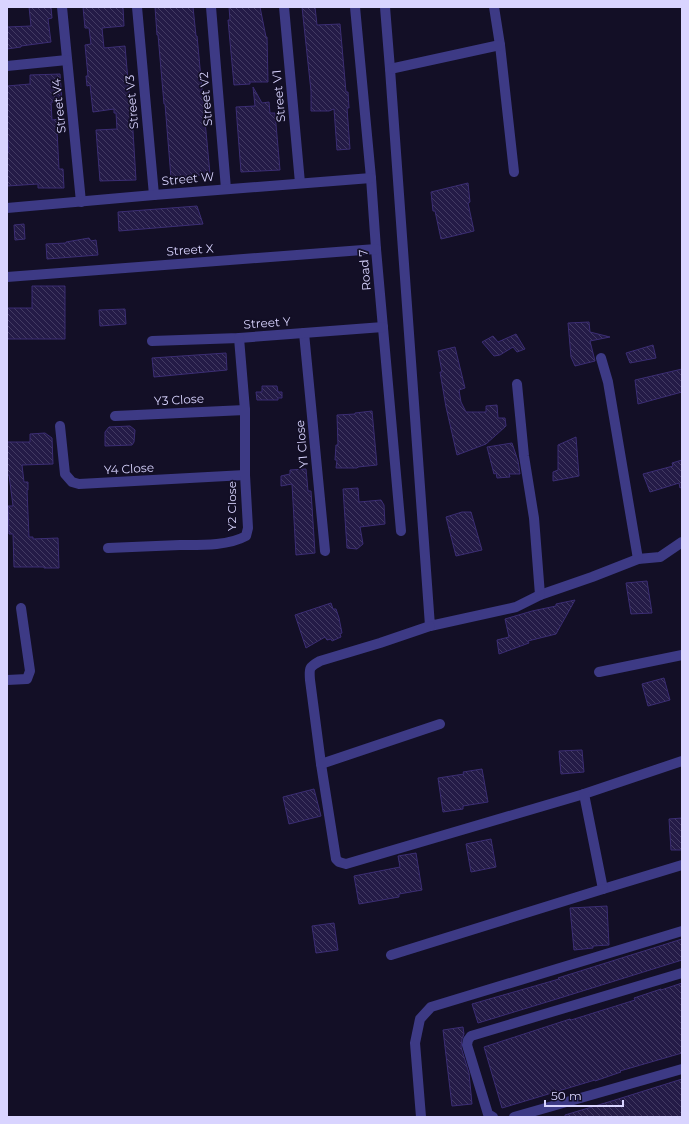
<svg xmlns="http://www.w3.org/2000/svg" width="689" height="1124" font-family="Montserrat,sans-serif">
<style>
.building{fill:url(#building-back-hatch);stroke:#3b2d73}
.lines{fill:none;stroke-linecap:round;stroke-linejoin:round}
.minor{stroke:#3d3a85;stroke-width:10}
.labels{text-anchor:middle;stroke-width:3.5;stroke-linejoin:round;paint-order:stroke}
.street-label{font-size:12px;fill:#d9d4ff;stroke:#130f26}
</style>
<defs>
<pattern id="building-back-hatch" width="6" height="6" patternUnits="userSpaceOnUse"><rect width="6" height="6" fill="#241b47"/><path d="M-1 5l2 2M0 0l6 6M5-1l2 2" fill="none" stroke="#433b63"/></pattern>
</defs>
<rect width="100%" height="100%" fill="#130f26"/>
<!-- building -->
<g class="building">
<path d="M29 7H51L52 18 48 19 51 42 21 46V47L7 49V27L31 26Z"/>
<path d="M83 7H123L124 26 102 28 104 48 125 46 131 115H132L136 180 100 181 96 130 117 129 116 113H114V109L93 112 90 85 87 86 86 76H88L85 45 91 44 89 28H85Z"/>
<path d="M155 7H193L196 36H197L210 174 171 178 165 104H164L158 35H157Z"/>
<path d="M229 7H260L266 37H267L268 82H250V84L234 85 228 20H230Z"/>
<path d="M302 7H315L317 25 340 24 346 92H348L349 108H347L350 149 337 150 334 109 329 111H311V91Z"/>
<path d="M60 74 62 102H51L52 120 59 119 61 130 57 131 59 169H63L64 188H38V184L7 186V152H9L7 130V86L30 84V75Z"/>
<path d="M253 87 262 103 269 102 270 113H275L280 170 241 172 236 107 255 106Z"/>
<path d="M468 183 470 202 468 203 474 231 441 239 435 211H433L431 192Z"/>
<path d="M197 206 203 224 119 231 118 212Z"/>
<path d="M24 224 25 239 15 240 14 225Z"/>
<path d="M89 238 91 241 96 240 98 255 47 259 46 244 66 243V242Z"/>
<path d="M32 286H65V339H7V308H32Z"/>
<path d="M125 309 126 324 100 326 99 310Z"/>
<path d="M589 322 590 332 610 337 590 341 595 361 575 366 571 357 568 323Z"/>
<path d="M516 334 525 349 517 352 513 347 500 355 494 356 482 342 493 336 498 342Z"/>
<path d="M653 345 656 358 630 363 626 353Z"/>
<path d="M455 347 465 388 459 390 461 402 466 412H486V406L497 405 498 418H505L506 426 486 444 457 455 446 407 440 372H442L438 351Z"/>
<path d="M226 353 227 370 154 377 152 358Z"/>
<path d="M682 369V392L638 404 635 380Z"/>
<path d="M262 386H277L278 392H282V398H278V400H257L256 392H262Z"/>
<path d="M372 411 377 465 358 467 357 468H336L337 460H335L336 445H338L337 415 355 414V413Z"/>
<path d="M130 426 135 430 134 442 132 445 105 446V432L109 427Z"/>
<path d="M45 433 52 438 53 464 22 465 24 482H28V490H27L29 537H33V539L58 538 59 568H44V567H14L13 534H9L8 506H13L9 475H7V442H30V434Z"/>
<path d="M576 437 579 476 553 481V472L558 470V445Z"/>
<path d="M512 443 518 461 520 474H509L510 477 497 478 496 473 494 474 487 447Z"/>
<path d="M682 460V487L680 488 679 483 650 492 643 474 673 466 672 463Z"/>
<path d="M306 469 308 491H311L315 553 296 555 292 484 281 486V476L290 474V470Z"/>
<path d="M358 488 359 502 381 500 384 505 385 524 360 527 363 544 357 549 347 548 343 489Z"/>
<path d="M462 512H471L482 550 456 556 446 517Z"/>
<path d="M647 581 652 613 631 614 626 583Z"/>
<path d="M575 600 556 634 528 641 529 643 499 654 497 640 509 637 505 619 532 611 556 606V604Z"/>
<path d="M331 603 333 609H336L339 618 342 633 340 634 341 637 332 641 331 639 327 640 325 637 306 648 295 615Z"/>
<path d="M664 678 670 700 648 706 642 684Z"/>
<path d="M582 750 584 772 561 774 559 751Z"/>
<path d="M482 769 488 802 463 806V809L443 812 438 778 464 774 463 772Z"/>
<path d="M314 789 321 816 289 824 283 797Z"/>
<path d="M682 818V850H671L669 819Z"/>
<path d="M491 839 496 867 471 872 466 844Z"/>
<path d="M416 853 422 890 399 894V897L359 904 354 876 400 867 398 856Z"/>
<path d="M607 906 609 945 593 946V948L574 950 570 908 589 907Z"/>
<path d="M334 923 338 950 316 953 312 926Z"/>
<path d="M682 939V960L560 998 478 1023 472 1004 559 979 558 978Z"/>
<path d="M682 983V1053L620 1071 621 1072 595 1081V1080L502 1108 484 1047 570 1019 571 1020 635 1000 634 998 661 989V990Z"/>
<path d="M463 1027 464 1034 462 1039 461 1047 469 1073 472 1104 452 1106 443 1030Z"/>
<path d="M682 1079V1117H565V1115L615 1100Z"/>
</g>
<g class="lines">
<!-- minor -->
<g class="minor">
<path d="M62 7 81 202"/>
<path d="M137 7 154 195"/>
<path d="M211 7 226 189"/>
<path d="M284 7 300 183"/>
<path d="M355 7 371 178 376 249 401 531"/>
<path d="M385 7 390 69 430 626 516 607 540 595 592 577 638 559 660 557 682 542"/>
<path d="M494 7 500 45 514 172"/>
<path d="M7 66 67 60"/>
<path d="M390 69 500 45"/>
<path d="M7 208 154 195 371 178"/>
<path d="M7 277 376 249"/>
<path d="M304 333 325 551"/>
<path d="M152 341 239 338 383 327"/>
<path d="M601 358 608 382 638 559"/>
<path d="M517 384 524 456 534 518 540 595"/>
<path d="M115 416 245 410"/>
<path d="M60 426 65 474 72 482 79 484 245 475"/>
<path d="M108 548C132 547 156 546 180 545 200 545 228 546 246 536L248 528 245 475V410L239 338"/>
<path d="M430 626 380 643 320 661C309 667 309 668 310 680L321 764 336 859 339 862 346 864 584 794 682 761"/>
<path d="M599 672 682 655"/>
<path d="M7 680 27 679 30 671 21 608"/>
<path d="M321 764 440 724"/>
<path d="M584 794 603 889 682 865"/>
<path d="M391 955 603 889"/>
<path d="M421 1117 415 1043 420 1019 431 1007 682 931"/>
<path d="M493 1117 488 1114 467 1045 468 1040 471 1036 682 973"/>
<path d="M514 1117 682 1069"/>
</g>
</g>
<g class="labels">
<!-- street labels -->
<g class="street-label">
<text transform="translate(279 96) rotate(-95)" y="4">Street V1</text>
<text transform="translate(206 99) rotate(-95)" y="4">Street V2</text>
<text transform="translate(132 102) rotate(-95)" y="4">Street V3</text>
<text transform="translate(59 106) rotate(-96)" y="4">Street V4</text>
<text transform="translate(188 179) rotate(-5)" y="4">Street W</text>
<text transform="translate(190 250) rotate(-4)" y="4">Street X</text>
<text transform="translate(365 270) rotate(-95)" y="4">Road 7</text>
<text transform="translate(267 323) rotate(-4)" y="4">Street Y</text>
<text transform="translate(179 400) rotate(-3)" y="4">Y3 Close</text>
<text transform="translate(302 444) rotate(-95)" y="4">Y1 Close</text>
<text transform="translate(129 469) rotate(-3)" y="4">Y4 Close</text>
<text transform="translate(232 506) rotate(-90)" y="4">Y2 Close</text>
</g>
</g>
<!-- border -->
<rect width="689" height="1124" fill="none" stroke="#d9d4ff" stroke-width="16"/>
<!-- scale -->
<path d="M545 1100v6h78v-6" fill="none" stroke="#d9d4ff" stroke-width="2"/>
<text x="551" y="1100" font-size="12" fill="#d9d4ff" stroke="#130f26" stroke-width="3" paint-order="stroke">50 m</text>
</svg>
